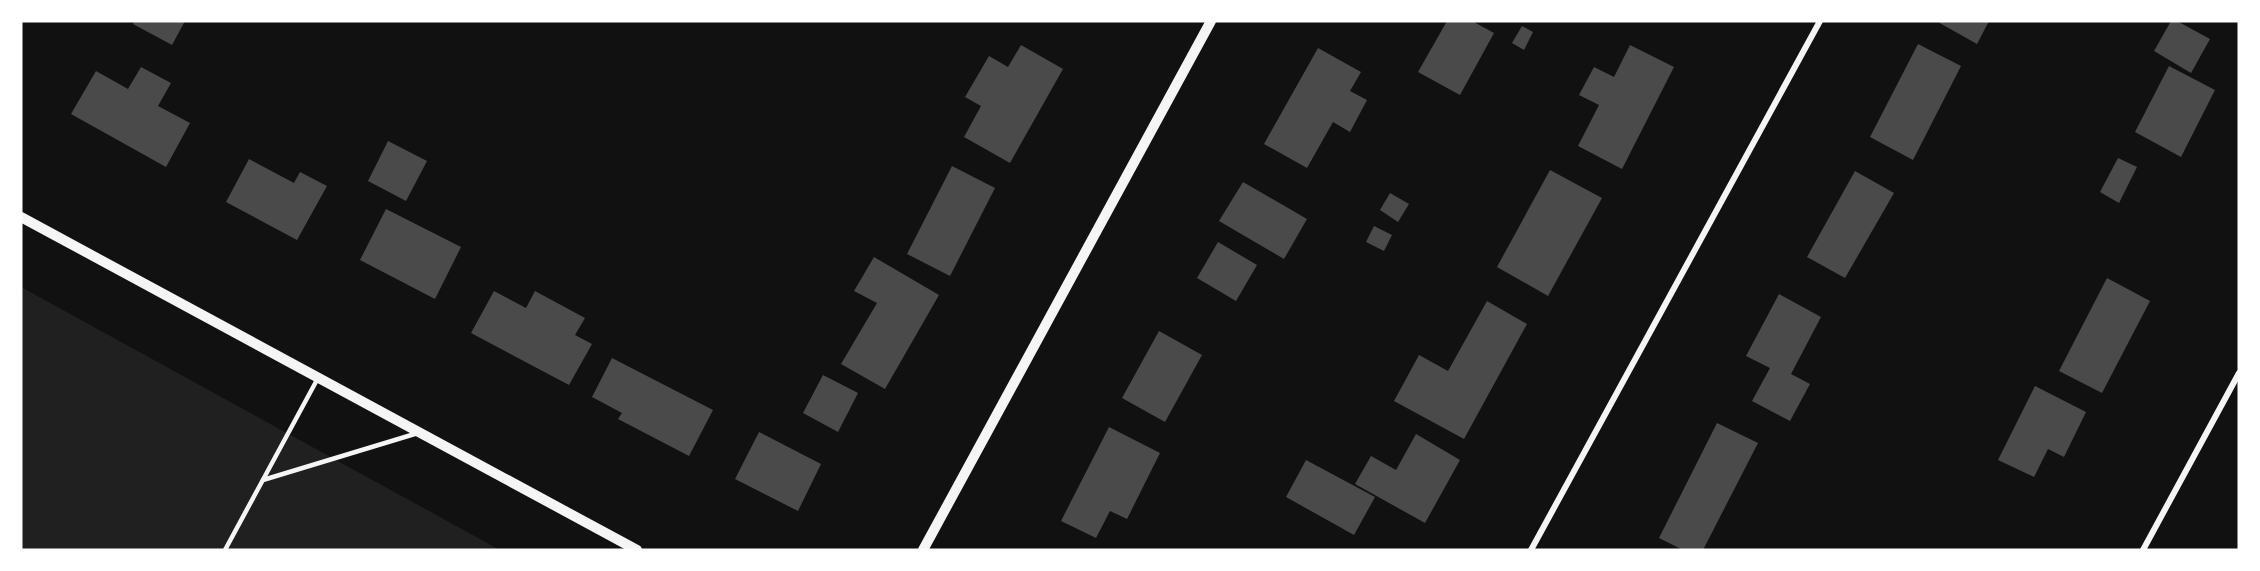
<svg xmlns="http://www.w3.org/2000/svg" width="2260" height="571" font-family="Montserrat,sans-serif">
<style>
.green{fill:#202020}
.building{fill:#4a4a4a}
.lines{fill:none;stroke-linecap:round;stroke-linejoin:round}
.service{stroke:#f5f5f5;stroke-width:4.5}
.minor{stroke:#f5f5f5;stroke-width:6}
.tertiary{stroke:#f5f5f5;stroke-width:10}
</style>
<rect width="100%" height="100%" fill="#111"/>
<!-- green -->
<path class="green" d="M21 287 500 550H21Z"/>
<!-- building -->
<g class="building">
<path d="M135 21H185L172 45 133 24Z"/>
<path d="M1447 21H1472L1494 33 1460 95 1418 72Z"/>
<path d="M1936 21H1989L1977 44Z"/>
<path d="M2171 21H2177L2210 39 2191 73 2154 51Z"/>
<path d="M1522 26 1533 32 1524 50 1512 43Z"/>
<path d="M1918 44 1961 66 1913 160 1870 137Z"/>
<path d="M1021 45 1063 69 1010 163 964 137 981 106 965 97 989 56 1008 67Z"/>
<path d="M1630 45 1674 67 1622 169 1578 146 1599 105 1579 95 1594 67 1614 77Z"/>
<path d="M1318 48 1361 72 1350 91 1367 100 1350 132 1333 122 1307 168 1264 144Z"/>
<path d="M2169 66 2215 90 2181 157 2135 132Z"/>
<path d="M141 67 171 83 158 106 190 123 166 167 71 114 96 71 128 89Z"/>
<path d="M388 141 427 161 406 201 368 181Z"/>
<path d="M2118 158 2137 167 2119 203 2100 192Z"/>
<path d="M249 159 294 183 300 172 327 186 297 240 226 202Z"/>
<path d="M952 166 995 188 950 276 907 254Z"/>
<path d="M1550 170 1602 198 1548 296 1497 267Z"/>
<path d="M1855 171 1894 193 1845 278 1807 257Z"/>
<path d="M1243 182 1307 219 1284 259 1219 221Z"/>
<path d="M1390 193 1409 204 1398 222 1380 210Z"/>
<path d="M386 209 461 247 435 299 360 260Z"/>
<path d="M1374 226 1392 235 1384 251 1366 242Z"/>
<path d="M1218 242 1257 265 1236 301 1197 278Z"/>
<path d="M874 257 939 295 885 389 841 364 877 303 854 291Z"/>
<path d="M2107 278 2150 301 2102 393 2059 371Z"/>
<path d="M494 291 526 308 535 291 585 318 575 335 592 344 569 385 471 333Z"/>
<path d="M1779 294 1821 317 1791 374 1810 384 1790 421 1752 401 1770 368 1746 356Z"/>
<path d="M1487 301 1527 324 1464 439 1394 401 1419 355 1448 371Z"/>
<path d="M1159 331 1202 355 1165 422 1122 398Z"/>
<path d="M612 358 713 410 689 456 618 419 622 413 592 397Z"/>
<path d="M823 375 858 393 838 432 803 413Z"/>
<path d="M2035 386 2086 412 2064 457 2048 449 2034 477 1998 460Z"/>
<path d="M1717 423 1758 443 1703 550H1683L1659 538Z"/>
<path d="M1109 427 1160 453 1127 519 1110 511 1096 538 1061 521Z"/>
<path d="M759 432 821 464 798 511 735 479Z"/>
<path d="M1416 434 1460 460 1425 523 1355 484 1371 456 1396 470Z"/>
<path d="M1306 460 1375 497 1354 535 1286 497Z"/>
</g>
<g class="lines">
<!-- service -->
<g class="service">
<path d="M263 480 418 433"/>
<path d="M225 550 318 378"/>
</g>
<!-- minor -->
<g class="minor">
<path d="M1531 550 1820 21"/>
<path d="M2143 550 2239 373"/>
</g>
<!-- tertiary -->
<g class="tertiary">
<path d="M21 217 637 550"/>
<path d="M923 550 1211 21"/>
</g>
</g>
<!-- border -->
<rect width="2260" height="571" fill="none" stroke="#ffffff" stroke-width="45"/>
</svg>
